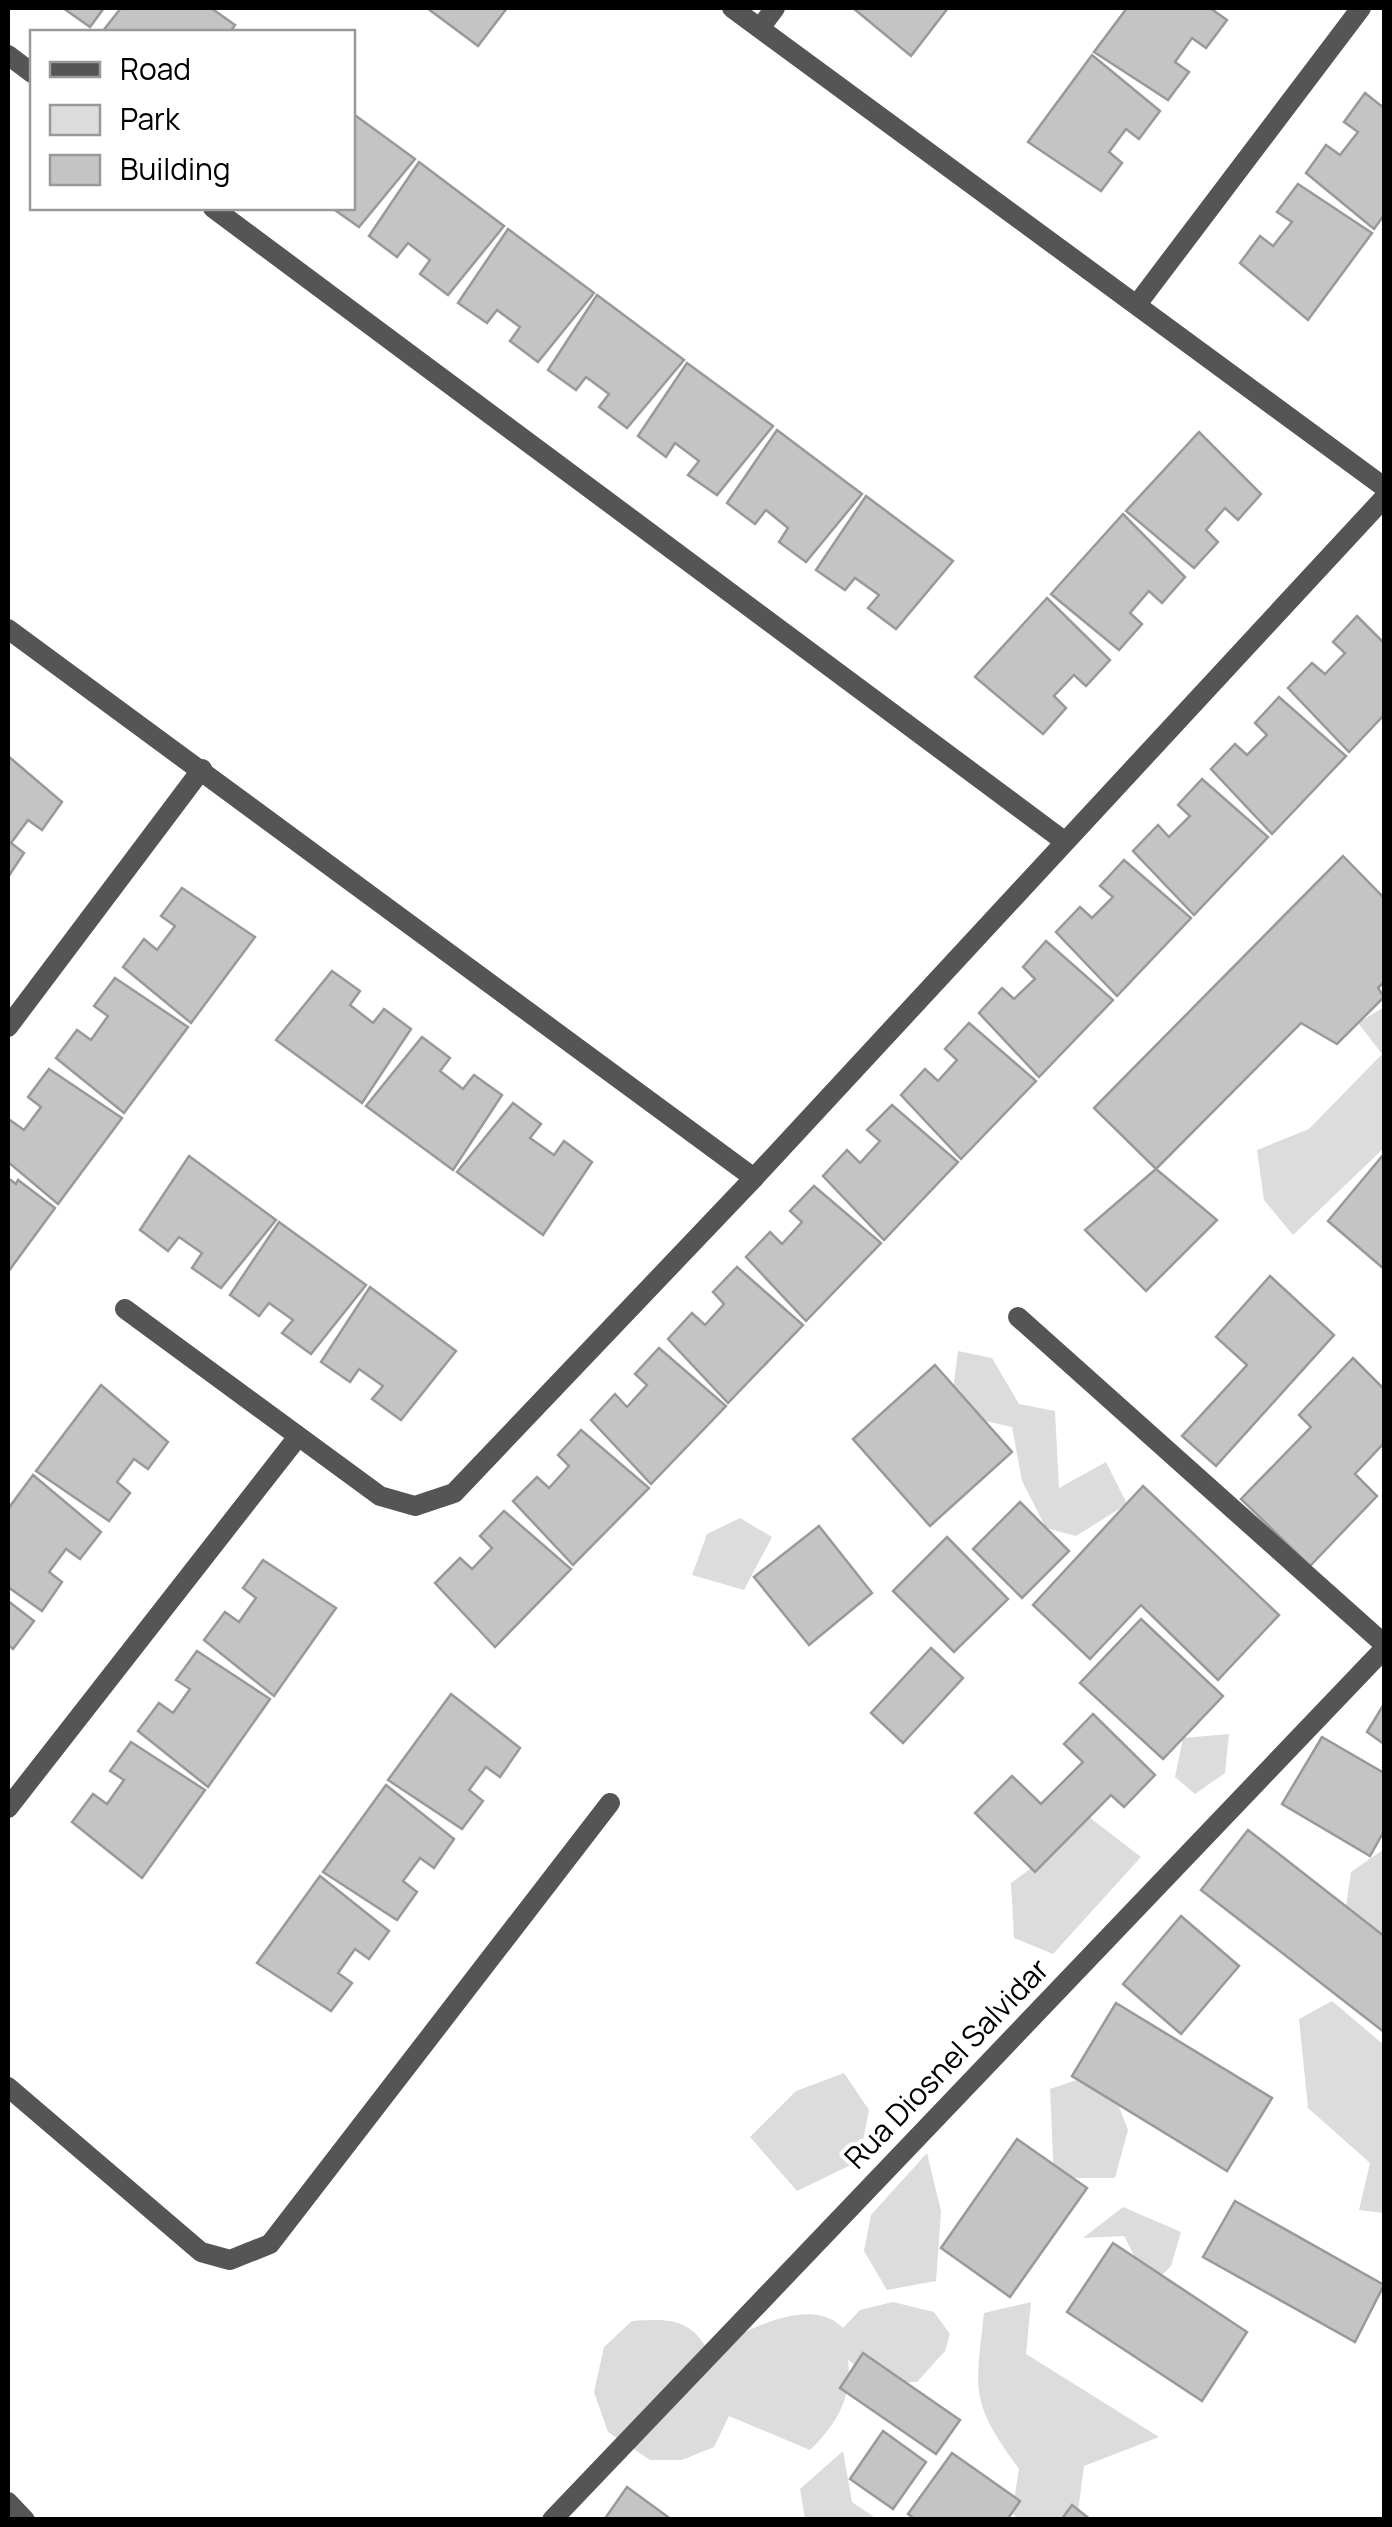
<svg xmlns="http://www.w3.org/2000/svg" width="1392" height="2527" font-family="Manrope,sans-serif">
<style>
.green{fill:#dcdcdc}
.building{fill:#c4c4c4;stroke:#999;stroke-width:2.5}
.lines{fill:none;stroke-linecap:round;stroke-linejoin:round}
.street{stroke:#555;stroke-width:20}
.labels{text-anchor:middle;stroke-width:8;stroke-linejoin:round;paint-order:stroke}
.street-label{font-size:30px;fill:#000;stroke:#fff}
</style>
<rect width="100%" height="100%" fill="#fff"/>
<!-- green -->
<g class="green">
<path d="M1384 1007V1148L1293 1235 1264 1200 1257 1150 1309 1129 1382 1054 1358 1023Z"/>
<path d="M958 1351 992 1358 1019 1404 1055 1411 1059 1488 1106 1462 1127 1504 1076 1536 1046 1528 1022 1481 1012 1427 950 1413Z"/>
<path d="M740 1518 772 1537 744 1590 692 1575 707 1534Z"/>
<path d="M1229 1734 1225 1773 1195 1794 1175 1777 1183 1738Z"/>
<path d="M1089 1817 1141 1857 1053 1954 1014 1938 1011 1883 1056 1850Z"/>
<path d="M1384 1849V1942L1372 1943 1344 1920 1351 1872Z"/>
<path d="M1332 2001 1384 2045V2213L1359 2210 1370 2163 1308 2108 1299 2019Z"/>
<path d="M1105 2070 1128 2130 1115 2178H1054L1050 2089Z"/>
<path d="M844 2073 869 2110 859 2161 797 2191 750 2137 796 2091Z"/>
<path d="M927 2153 941 2211 936 2281 887 2290 864 2251 871 2215Z"/>
<path d="M1123 2207 1181 2232 1171 2266 1150 2287 1124 2236 1083 2238Z"/>
<path d="M893 2302 934 2312 950 2334 945 2351 917 2382 883 2383 848 2360C853 2397 836 2425 810 2450L729 2416 714 2447 682 2460H650L608 2432 594 2392 604 2347 632 2321C669 2319 689 2317 709 2352 741 2333 810 2293 843 2328L860 2310Z"/>
<path d="M1031 2302 1026 2354 1159 2437 1084 2466 1077 2519H1017L1012 2512 1019 2469C970 2401 975 2394 984 2313Z"/>
<path d="M843 2451 852 2502 877 2519H805L800 2489Z"/>
</g>
<!-- building -->
<g class="building">
<path d="M63 8H104L90 27Z"/>
<path d="M121 8H211L235 25 230 32H102Z"/>
<path d="M427 8H507L478 46Z"/>
<path d="M853 8H948L911 56Z"/>
<path d="M1127 8H1210L1227 20 1206 48 1192 38 1175 62 1189 72 1168 100 1094 52Z"/>
<path d="M1092 55 1160 111 1139 139 1126 129 1109 152 1122 163 1101 191 1028 142Z"/>
<path d="M1365 93 1384 108V215L1374 229 1306 173 1326 145 1340 155 1358 132 1344 122Z"/>
<path d="M352 113 415 159 359 227 332 208H352Z"/>
<path d="M419 162 504 226 448 295 420 274 430 260 408 243 397 257 369 236Z"/>
<path d="M1298 184 1372 233 1308 320 1240 263 1260 236 1273 246 1292 222 1277 212Z"/>
<path d="M508 229 594 293 538 362 510 341 520 327 497 310 487 323 458 303Z"/>
<path d="M597 295 684 360 627 428 599 407 609 394 586 377 576 390 548 370Z"/>
<path d="M687 363 773 426 717 495 688 475 699 461 675 443 666 457 638 436Z"/>
<path d="M777 430 862 494 806 562 779 542 788 528 766 510 755 524 727 503Z"/>
<path d="M1199 432 1261 494 1238 520 1225 508 1206 530 1218 542 1194 568 1126 511Z"/>
<path d="M866 496 953 561 896 629 868 608 879 595 855 578 845 590 816 570Z"/>
<path d="M1123 514 1185 577 1162 603 1149 591 1130 613 1142 624 1119 650 1051 594Z"/>
<path d="M1047 598 1110 660 1086 686 1074 675 1054 696 1066 708 1043 734 975 677Z"/>
<path d="M1357 616 1384 643V715L1349 752 1288 688 1312 663 1325 674 1345 653 1333 642Z"/>
<path d="M1279 697 1346 756 1272 834 1211 769 1235 744 1247 755 1267 735 1255 723Z"/>
<path d="M8 756 62 802 42 830 28 820 11 843 24 853 8 877Z"/>
<path d="M1202 779 1268 837 1194 915 1133 851 1158 825 1169 837 1190 816 1178 805Z"/>
<path d="M1343 856 1384 898V982L1378 988 1384 997 1337 1044 1301 1023 1156 1169 1094 1108Z"/>
<path d="M1124 860 1191 918 1117 996 1056 932 1080 907 1092 918 1113 897 1100 886Z"/>
<path d="M182 888 255 937 191 1023 123 967 144 939 157 950 175 926 161 916Z"/>
<path d="M1046 941 1113 1000 1039 1077 979 1013 1002 988 1014 999 1035 979 1023 967Z"/>
<path d="M332 971 360 991 350 1005 373 1023 384 1009 411 1029 362 1103 276 1040Z"/>
<path d="M115 978 188 1027 124 1113 56 1058 77 1030 91 1040 108 1016 94 1006Z"/>
<path d="M969 1023 1036 1081 961 1159 901 1095 925 1069 938 1081 957 1060 945 1049Z"/>
<path d="M422 1037 450 1058 440 1071 463 1089 474 1075 502 1095 453 1170 366 1106Z"/>
<path d="M49 1069 122 1118 58 1204 8 1162V1124L10 1120 24 1130 41 1107 28 1097Z"/>
<path d="M513 1103 541 1124 530 1138 554 1155 564 1141 592 1162 543 1235 457 1172Z"/>
<path d="M892 1105 958 1162 884 1240 823 1176 847 1150 860 1163 880 1141 867 1130Z"/>
<path d="M1384 1154V1269L1328 1221Z"/>
<path d="M189 1156 276 1220 221 1288 192 1268 202 1253 179 1237 168 1251 140 1230Z"/>
<path d="M1156 1169 1217 1220 1146 1291 1085 1230Z"/>
<path d="M8 1178 16 1184 18 1180 55 1208 8 1272Z"/>
<path d="M814 1186 881 1243 806 1321 746 1257 770 1232 782 1244 802 1222 790 1211Z"/>
<path d="M279 1222 366 1285 311 1354 282 1333 293 1320 269 1303 259 1316 230 1295Z"/>
<path d="M737 1267 803 1325 728 1403 668 1339 692 1313 705 1325 724 1304 713 1292Z"/>
<path d="M1270 1276 1334 1335 1216 1466 1182 1436 1247 1365 1216 1337Z"/>
<path d="M370 1287 456 1351 401 1420 372 1399 383 1386 359 1369 350 1382 321 1362Z"/>
<path d="M659 1348 726 1406 651 1484 591 1420 615 1394 627 1407 647 1385 635 1374Z"/>
<path d="M1353 1358 1384 1389V1443L1355 1474 1377 1496 1310 1566 1241 1499 1311 1427 1299 1415Z"/>
<path d="M935 1365 1012 1452 930 1526 853 1439Z"/>
<path d="M101 1385 168 1442 148 1469 134 1459 117 1482 130 1493 109 1521 36 1471Z"/>
<path d="M581 1430 649 1488 573 1565 513 1501 537 1477 549 1488 569 1466 558 1455Z"/>
<path d="M33 1475 101 1532 80 1559 66 1549 49 1572 62 1582 42 1611 8 1587V1509Z"/>
<path d="M1143 1486 1279 1615 1218 1680 1141 1605 1090 1659 1033 1605Z"/>
<path d="M1020 1502 1069 1551 1022 1598 973 1549Z"/>
<path d="M504 1511 571 1569 495 1647 435 1583 460 1558 472 1569 492 1548 480 1536Z"/>
<path d="M819 1526 872 1593 809 1645 754 1577Z"/>
<path d="M947 1537 1008 1599 954 1652 893 1591Z"/>
<path d="M263 1560 336 1608 274 1696 204 1640 225 1612 239 1622 256 1598 243 1588Z"/>
<path d="M8 1601 34 1621 13 1649 8 1645Z"/>
<path d="M1141 1619 1223 1696 1163 1759 1080 1683Z"/>
<path d="M931 1648 963 1678 903 1743 871 1713Z"/>
<path d="M197 1651 270 1699 208 1787 138 1731 159 1703 173 1713 190 1689 176 1680Z"/>
<path d="M451 1694 520 1748 500 1777 486 1767 469 1790 483 1801 462 1829 388 1780Z"/>
<path d="M1384 1704V1744L1367 1732Z"/>
<path d="M1093 1714 1155 1775 1124 1807 1111 1795 1035 1872 975 1813 1012 1776 1041 1804 1083 1762 1064 1744Z"/>
<path d="M1322 1737 1384 1773V1831L1370 1856 1282 1804Z"/>
<path d="M131 1742 205 1790 142 1878 72 1822 93 1794 107 1804 124 1780 110 1771Z"/>
<path d="M386 1785 454 1839 434 1868 420 1858 403 1881 417 1892 397 1920 323 1872Z"/>
<path d="M1248 1830 1384 1936V2032L1201 1890Z"/>
<path d="M320 1876 389 1931 369 1959 355 1949 338 1973 352 1983 331 2011 257 1963Z"/>
<path d="M1181 1916 1239 1966 1181 2034 1123 1984Z"/>
<path d="M1116 2003 1272 2098 1227 2171 1072 2076Z"/>
<path d="M1017 2139 1087 2188 1010 2297 941 2248Z"/>
<path d="M1235 2201 1384 2285 1355 2342 1203 2257Z"/>
<path d="M1113 2243 1247 2332 1202 2401 1067 2312Z"/>
<path d="M863 2353 960 2420 936 2454 840 2388Z"/>
<path d="M883 2431 926 2462 893 2509 850 2479Z"/>
<path d="M952 2453 1020 2501 1007 2520H916L908 2514Z"/>
<path d="M627 2487 672 2520H604Z"/>
<path d="M1072 2505 1091 2520H1061Z"/>
</g>
<g class="lines">
<!-- street -->
<g class="street">
<path d="M732 8 1384 487"/>
<path d="M760 28 775 8"/>
<path d="M8 55 32 73"/>
<path d="M213 208 1064 841"/>
<path d="M1138 303 1361 8"/>
<path d="M8 629 754 1178"/>
<path d="M8 1027 202 769"/>
<path d="M125 1309 380 1496 415 1506 454 1493 754 1178 1384 498"/>
<path d="M1018 1317 1384 1644"/>
<path d="M8 1808 297 1438"/>
<path d="M8 2087 201 2252 230 2260 270 2244 610 1803"/>
<path d="M8 2502 25 2520"/>
<path d="M552 2520 1384 1649"/>
</g>
</g>
<g class="labels">
<!-- street labels -->
<g class="street-label">
<text transform="translate(947 2064) rotate(-46)" y="10">Rua Diosnel Salvidar</text>
</g>
</g>
<!-- border -->
<rect width="1392" height="2527" fill="none" stroke="#000000" stroke-width="20"/>
<!-- legend -->
<rect x="30" y="30" width="325" height="180" fill="#ffffff" stroke="#999999" stroke-width="2.5"/>
<rect x="50" y="62" width="50" height="15" fill="#555555" stroke="#999999" stroke-width="2.5"/>
<text x="120" y="80" font-size="30" fill="#000000">Road</text>
<rect x="50" y="105" width="50" height="30" fill="#dcdcdc" stroke="#999999" stroke-width="2.5"/>
<text x="120" y="130" font-size="30" fill="#000000">Park</text>
<rect x="50" y="155" width="50" height="30" fill="#c4c4c4" stroke="#999999" stroke-width="2.5"/>
<text x="120" y="180" font-size="30" fill="#000000">Building</text>
</svg>
